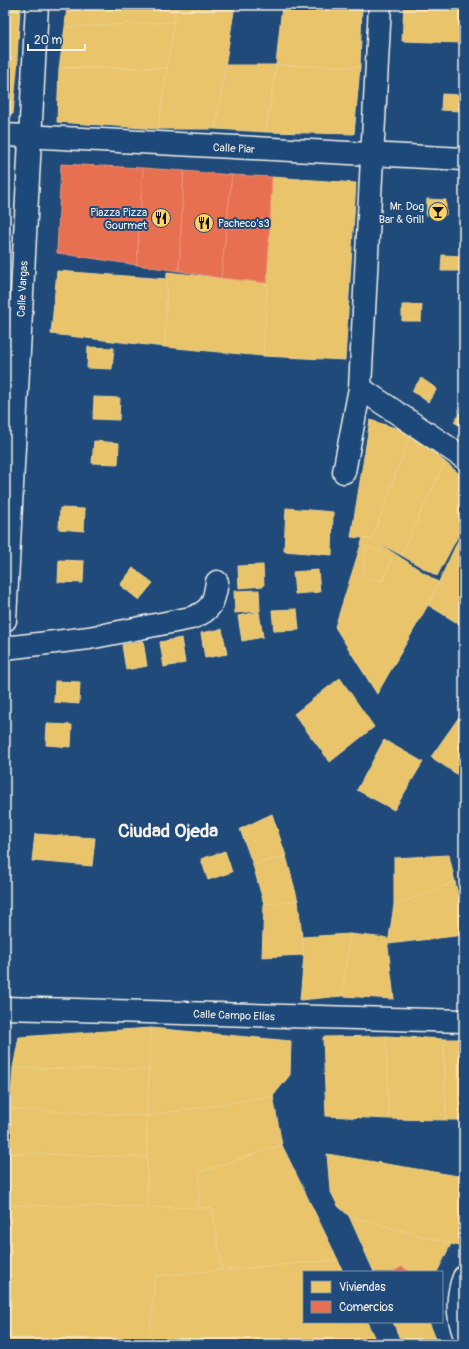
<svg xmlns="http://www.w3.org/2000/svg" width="469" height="1349" font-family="Pangolin,sans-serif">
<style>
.homes{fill:#e9c46a;stroke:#ecd290}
.shops{fill:#e76f51;stroke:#eb967e}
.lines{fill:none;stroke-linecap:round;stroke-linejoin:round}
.minor-casing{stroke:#f4f1e8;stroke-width:25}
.minor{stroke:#1f4a7a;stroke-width:22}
.labels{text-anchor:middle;stroke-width:4;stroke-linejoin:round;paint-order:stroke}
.street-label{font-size:11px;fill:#f4f1e8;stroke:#1f4a7a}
.poi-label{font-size:11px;fill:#f4f1e8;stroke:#1f4a7a;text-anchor:end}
.town-label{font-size:19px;font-weight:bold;fill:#f4f1e8;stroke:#1f4a7a}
</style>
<rect width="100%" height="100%" fill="#1f4a7a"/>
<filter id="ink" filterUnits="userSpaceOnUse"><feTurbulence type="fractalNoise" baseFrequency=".025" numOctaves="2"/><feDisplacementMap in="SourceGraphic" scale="8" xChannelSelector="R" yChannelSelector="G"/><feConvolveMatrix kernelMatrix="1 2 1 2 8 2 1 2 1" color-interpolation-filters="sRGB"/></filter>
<g filter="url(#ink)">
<!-- homes -->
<g class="homes">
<path d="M5 5H21V9L5 8Z"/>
<path d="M67 5H176L174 22 65 27Z"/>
<path d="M176 5H235L215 129H158Z"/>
<path d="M282 5H362L360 67 276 65Z"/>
<path d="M404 5H464V43L402 41Z"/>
<path d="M5 9 20 10 17 58 5 57Z"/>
<path d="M174 22 167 68H59L65 27Z"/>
<path d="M5 58 18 59 13 114H5Z"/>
<path d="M226 65H276L266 132 215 129Z"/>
<path d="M276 65 360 67 354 134 266 132Z"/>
<path d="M59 68H167L158 129 57 122Z"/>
<path d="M442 94 461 95V111L441 110Z"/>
<path d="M272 177 356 183 345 360 263 356Z"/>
<path d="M427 199 446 200V215H426Z"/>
<path d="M442 255 462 256 461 271H441Z"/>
<path d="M57 271 167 279 165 347 51 334Z"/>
<path d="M167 272 267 283 263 356 165 347Z"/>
<path d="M402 305H422L421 321H402Z"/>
<path d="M88 347 114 348 112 369 87 368Z"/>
<path d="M421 378 437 389 428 402 412 391Z"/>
<path d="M94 397 120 398 119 420 93 419Z"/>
<path d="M463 408 464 409V428L454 422Z"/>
<path d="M370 420 411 433 372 539 351 537Z"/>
<path d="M411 433 445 462 401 555 372 539Z"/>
<path d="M94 441 119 443 118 464 92 463Z"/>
<path d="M445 462 464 478V524L437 576 401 555Z"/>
<path d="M60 508 85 509 84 531 59 529Z"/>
<path d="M286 508 333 512 332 555 284 551Z"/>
<path d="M464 528V627L428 605Z"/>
<path d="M363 538 372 539 438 582 428 605 377 694 335 627Z"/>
<path d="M366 546 392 557 383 581 363 577Z"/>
<path d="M59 560 84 561 83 583 58 582Z"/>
<path d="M263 565 264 586 239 588 238 566Z"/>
<path d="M133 568 153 583 139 600 120 585Z"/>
<path d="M318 570 320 592 295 594 293 572Z"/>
<path d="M259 590 260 611 235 613 234 591Z"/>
<path d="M297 609 299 630 274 631 272 610Z"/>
<path d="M259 612 263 637 242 641 238 616Z"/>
<path d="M222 629 227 654 205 658 201 633Z"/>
<path d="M181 638 185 663 164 667 160 642Z"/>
<path d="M143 641 147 666 126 670 122 645Z"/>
<path d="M340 678 374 727 330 762 294 714Z"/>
<path d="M55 681 80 682 79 704 54 702Z"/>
<path d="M464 710V779L431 757Z"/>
<path d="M47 724 72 725 71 747 46 745Z"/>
<path d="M384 740 423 762 394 810 357 790Z"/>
<path d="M272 814 286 856 253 865 240 829Z"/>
<path d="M35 834 95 838 92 866 32 861Z"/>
<path d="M225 851 232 872 208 880 201 859Z"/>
<path d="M449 855 455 882 394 905V858Z"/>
<path d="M286 856 298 901 264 904 253 865Z"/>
<path d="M455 882 464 920V935L388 944 394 905Z"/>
<path d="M298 901 304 955 262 957 264 904Z"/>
<path d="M350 934 342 996 300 1000 304 955 302 937Z"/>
<path d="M350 934 387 938 394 999 342 996Z"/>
<path d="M151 1028 291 1041 290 1075 273 1096 147 1116Z"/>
<path d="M151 1028 149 1070 13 1068 19 1037Z"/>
<path d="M386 1036 389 1119 326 1116 323 1037Z"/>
<path d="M386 1036 444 1039 446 1120 389 1119Z"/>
<path d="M444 1039H464V1120H446Z"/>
<path d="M13 1068 149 1070 147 1116 10 1109Z"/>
<path d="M273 1096 282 1145 200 1172 198 1208 147 1207V1116Z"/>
<path d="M10 1109 147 1116V1157L6 1153Z"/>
<path d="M282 1145 338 1260 222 1270 212 1208H198L200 1172Z"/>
<path d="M6 1153 147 1157V1207L5 1205Z"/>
<path d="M327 1154 464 1177V1244L462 1247 349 1216 338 1206 330 1190Z"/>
<path d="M5 1205 212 1208 222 1270 155 1276 149 1344H5Z"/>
<path d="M349 1216 451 1244 437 1272H411L402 1267 392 1272H374Z"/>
<path d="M338 1260 343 1272H304V1322H367L376 1341 368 1344H149L155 1276Z"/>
<path d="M393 1322H429L438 1344H402Z"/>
</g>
<!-- shops -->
<g class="shops">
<path d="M61 164 143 168 137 265 57 253Z"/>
<path d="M143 168 184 171 179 271 137 265Z"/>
<path d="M184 171 232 175 221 278 179 271Z"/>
<path d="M232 175 272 177 267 283 221 278Z"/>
<path d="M402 1267 411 1272H392Z"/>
</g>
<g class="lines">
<defs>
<g id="minor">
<path d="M5 135 464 159"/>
<path d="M360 388 464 458"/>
<path d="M344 472 360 388 380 5"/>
<path d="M5 620 37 5"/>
<path d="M5 648 89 638 191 618C212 611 214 602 217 582"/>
<path d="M5 1008 464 1021"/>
<path d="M464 1277C457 1295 457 1315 464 1334"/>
</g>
</defs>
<!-- minor casing -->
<use href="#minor" class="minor-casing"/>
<!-- minor -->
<use href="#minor" class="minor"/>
</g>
</g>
<!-- icons -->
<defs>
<symbol id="bar-disc" viewBox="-11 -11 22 22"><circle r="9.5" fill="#ffd166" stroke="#1f4a7a"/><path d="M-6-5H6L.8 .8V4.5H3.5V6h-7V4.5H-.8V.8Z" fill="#111"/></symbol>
<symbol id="restaurant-disc" viewBox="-11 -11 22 22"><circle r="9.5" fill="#ffd166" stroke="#1f4a7a"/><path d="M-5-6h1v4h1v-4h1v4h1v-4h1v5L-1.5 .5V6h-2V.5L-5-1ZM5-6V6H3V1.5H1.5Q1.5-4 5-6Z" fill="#111"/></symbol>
</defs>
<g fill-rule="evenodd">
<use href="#bar-disc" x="427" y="201" width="22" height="22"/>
<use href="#restaurant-disc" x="150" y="207" width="22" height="22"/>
<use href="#restaurant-disc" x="193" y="212" width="22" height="22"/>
</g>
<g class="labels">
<!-- street labels -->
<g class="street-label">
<text transform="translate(234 148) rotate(3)" y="4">Calle Piar</text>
<text transform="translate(22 289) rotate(-87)" y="4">Calle Vargas</text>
<text transform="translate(234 1015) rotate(2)" y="4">Calle Campo Elías</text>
</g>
<!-- poi labels -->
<g class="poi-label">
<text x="424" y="210">Mr. Dog<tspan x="424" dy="13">Bar &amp; Grill</tspan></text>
<text x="147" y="216">Piazza Pizza<tspan x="147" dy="13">Gourmet</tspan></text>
<text x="218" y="227" text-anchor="start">Pacheco's3</text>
</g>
<!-- town labels -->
<g class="town-label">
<text x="168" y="837">Ciudad Ojeda</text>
</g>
</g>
<!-- margin -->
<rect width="469" height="1349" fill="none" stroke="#1f4a7a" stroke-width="20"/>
<rect x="10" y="10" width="449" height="1329" fill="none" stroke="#f4f1e8" stroke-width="1.5" filter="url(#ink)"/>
<!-- legend -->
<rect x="303" y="1271" width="140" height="52" fill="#1f4a7a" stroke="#748da6"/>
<rect x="311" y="1281" width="20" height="12" fill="#e9c46a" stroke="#748da6"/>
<text x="339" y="1291" font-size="12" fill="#f4f1e8">Viviendas</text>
<rect x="311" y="1301" width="20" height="12" fill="#e76f51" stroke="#748da6"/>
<text x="339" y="1311" font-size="12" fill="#f4f1e8">Comercios</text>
<!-- scale -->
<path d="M28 44v6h57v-6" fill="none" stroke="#f4f1e8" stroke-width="2"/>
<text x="34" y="44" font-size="12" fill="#f4f1e8" stroke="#1f4a7a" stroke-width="3" paint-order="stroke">20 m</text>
</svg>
